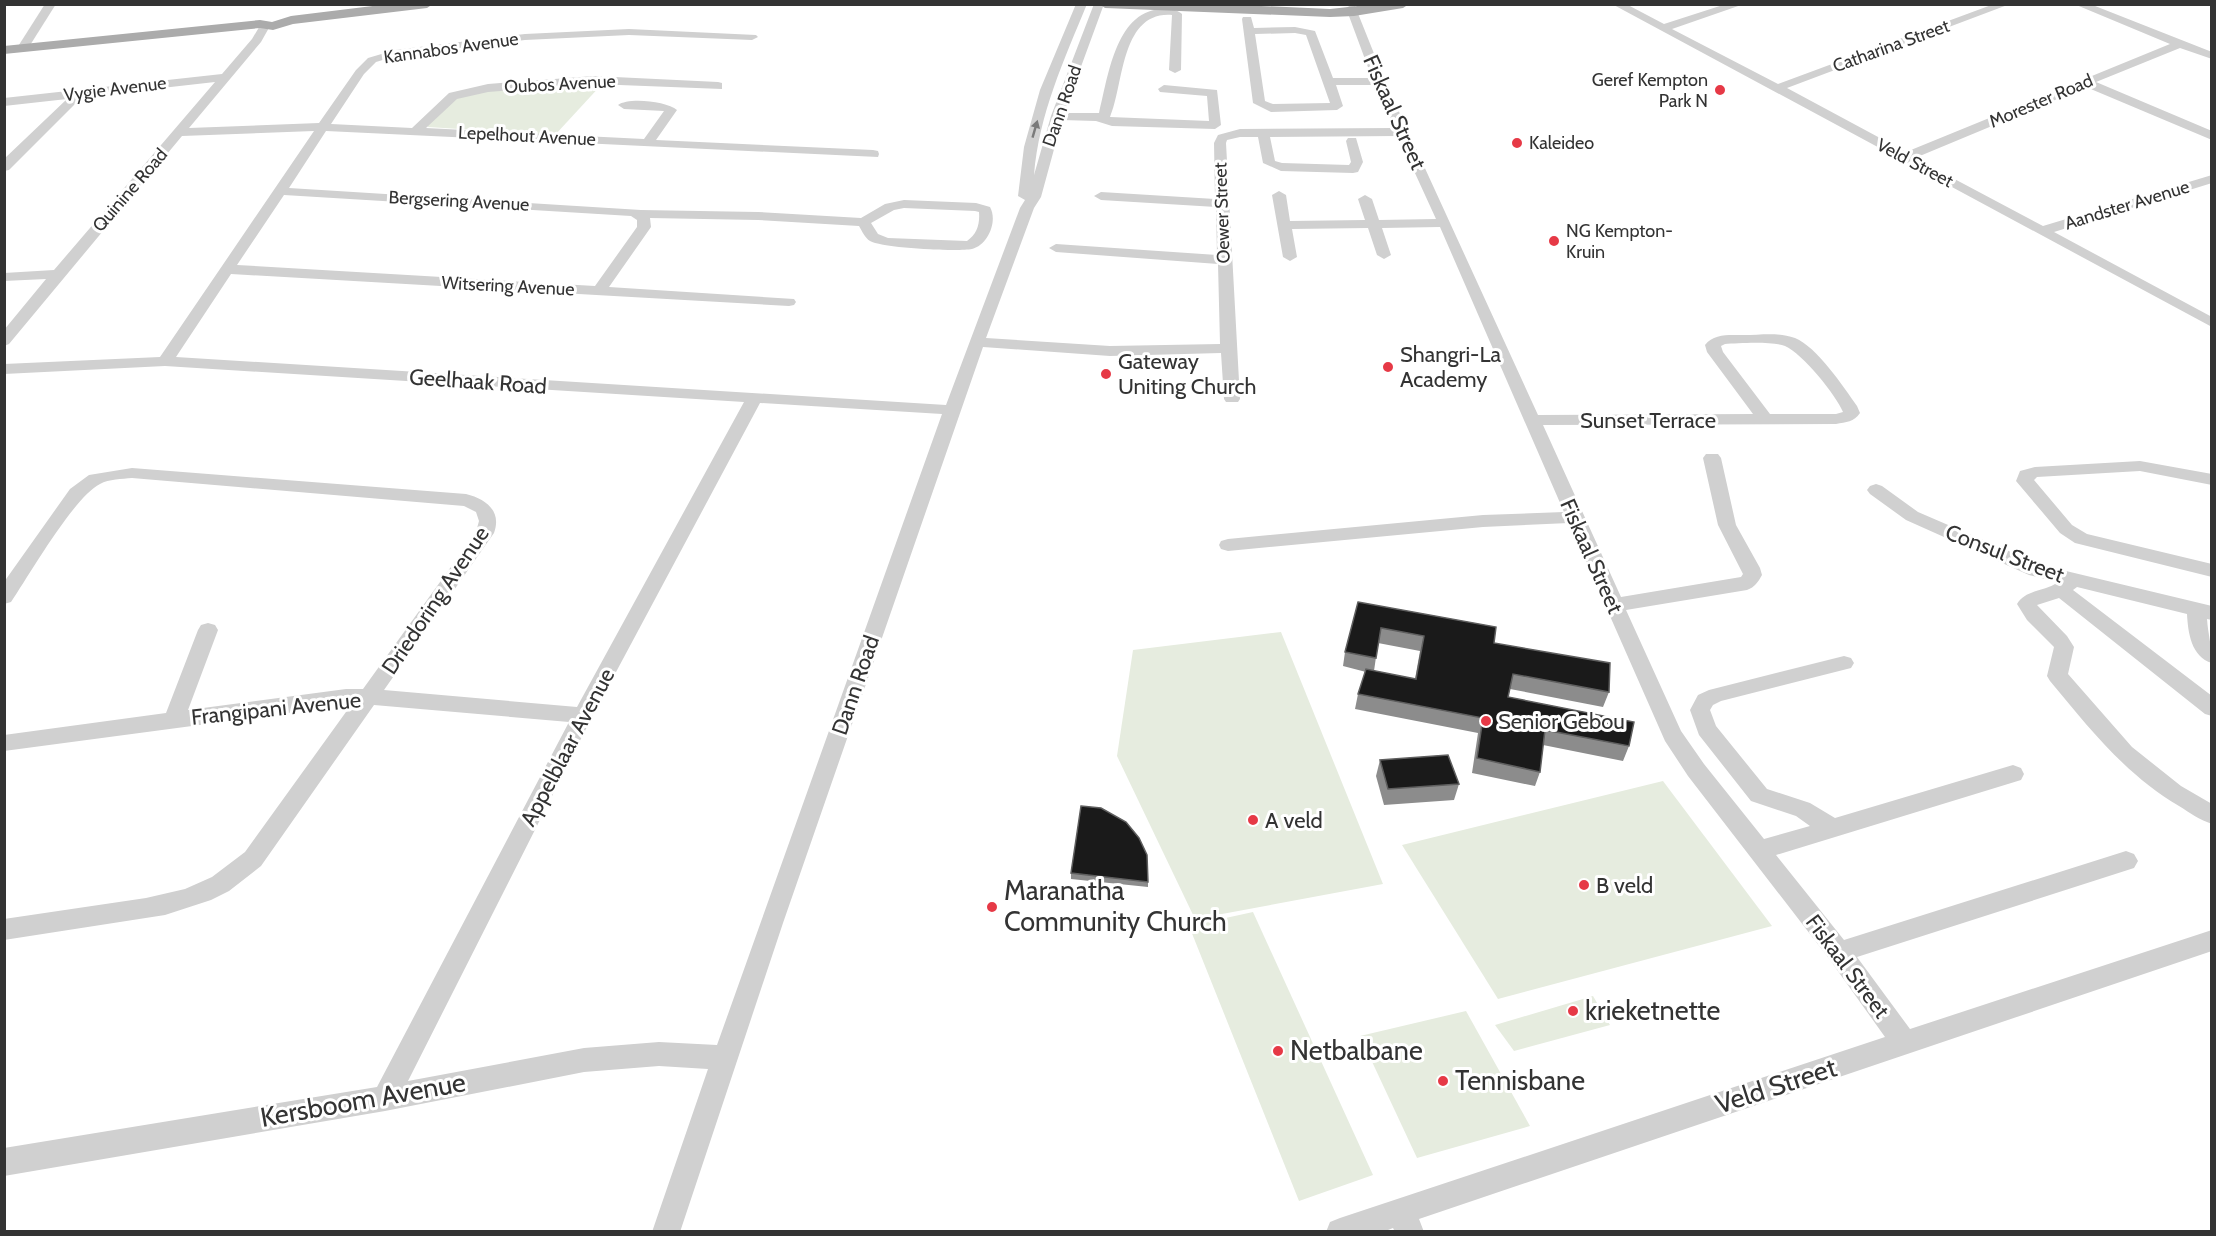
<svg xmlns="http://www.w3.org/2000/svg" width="2216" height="1236" font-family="Cabin,sans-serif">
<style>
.green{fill:#e6ecdf}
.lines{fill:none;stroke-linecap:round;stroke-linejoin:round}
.minor{fill:#d0d0d0;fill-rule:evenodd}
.major{fill:#ababab;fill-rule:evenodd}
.wall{fill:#8c8c8c;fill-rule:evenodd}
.building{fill:#1a1a1a;stroke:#5f5f5f;stroke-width:1.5}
.oneway{fill:#7a7a7a}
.poi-dot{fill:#e63946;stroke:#fff;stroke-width:2}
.labels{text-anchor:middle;stroke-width:6;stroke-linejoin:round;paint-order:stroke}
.far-street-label{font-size:18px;fill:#333;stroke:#fff}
.far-poi-label{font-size:18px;fill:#333;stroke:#fff;text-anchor:start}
.street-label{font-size:22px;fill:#333;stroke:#fff}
.poi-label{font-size:22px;fill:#333;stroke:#fff;text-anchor:start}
.near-poi-label{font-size:27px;fill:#333;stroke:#fff;text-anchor:start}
.near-street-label{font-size:27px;fill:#333;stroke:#fff}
</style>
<rect width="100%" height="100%" fill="#fff"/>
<!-- green -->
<g class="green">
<path d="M603 83 555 135 428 127 427 125 456 98 483 91Z"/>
<path d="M1281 632 1383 884 1195 919 1117 756 1133 650Z"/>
<path d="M1663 781 1772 926 1498 999 1402 845Z"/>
<path d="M1253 912 1373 1175 1299 1201 1189 926Z"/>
<path d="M1593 996 1610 1025 1514 1051 1495 1025Z"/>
<path d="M1466 1011 1530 1126 1417 1158 1360 1036Z"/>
</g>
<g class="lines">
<!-- minor -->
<g class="minor">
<path d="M45 4H56L27 50H19L17 48Z"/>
<path d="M1076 4H1087C1064 60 1039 114 1034 175L1051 116 1094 4H1104L1064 113H1099C1108 78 1115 13 1160 9 1168 8 1177 9 1182 14L1181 70 1175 73 1169 70 1172 15C1120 11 1124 86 1110 117L1209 121 1207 96 1160 92 1158 89 1164 85 1217 90 1221 125 1215 129 1112 126 1096 121 1062 120 1041 197 1034 208 986 338 1110 346 1220 344 1218 264 1056 252 1049 248 1056 244 1217 255 1216 207 1101 200 1094 196 1101 192 1215 199 1214 143 1218 135 1240 129 1395 128 1375 85H1336L1343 106 1337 110 1271 112 1253 103 1242 19 1243 17H1251L1254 28 1295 27 1315 31 1333 78H1372L1346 8 1351 5 1355 6 1385 81 1538 415 1753 414 1707 352 1705 345C1714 333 1730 335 1744 335 1761 335 1778 332 1795 338 1817 347 1843 386 1857 406L1860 413C1854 422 1846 422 1836 424L1543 425 1621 597 1741 577 1743 574 1718 525 1703 458 1706 454H1718L1721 458 1736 525 1760 568 1762 575C1758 582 1755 587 1747 590L1626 610 1681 731 1704 764 1764 839 1810 826 1796 816 1751 801 1699 735 1690 710 1698 695 1709 690 1844 656 1851 658 1854 663 1851 668 1721 701 1713 705 1710 710 1716 726 1767 789 1810 803 1835 818 2013 765 2021 768 2024 774 2021 780 1776 855 1844 940 2126 851 2134 854 2138 861 2134 868 1857 957 1910 1029 2212 930V951L1419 1219 1424 1232H1395L1393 1228 1383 1232H1326L1330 1222 1340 1218 1885 1037 1830 960 1688 776 1665 741 1569 523 1483 527 1228 551 1221 549 1219 545 1221 541 1228 539 1483 515 1564 512 1440 227 1382 228 1391 255 1384 259 1377 255 1368 228 1292 229 1297 257 1290 261 1283 257 1272 195 1279 191 1286 195 1290 221 1365 220 1358 199 1365 195 1372 199 1379 220 1436 219 1398 136 1270 137 1275 161 1282 163 1349 165 1351 162 1346 141 1348 138H1356L1363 162 1358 172 1353 173 1281 171 1263 163 1258 137H1240L1227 140 1226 143 1240 399 1238 402H1226L1224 399 1221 353 1110 356 983 347 783 923 680 1232H652L708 1069 659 1066 584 1072 385 1111 4 1176V1148L377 1087 569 722 374 705 261 866 229 891 211 900 165 915 4 940V919L146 898 185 889 212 877 245 852 351 705 4 751V735L166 713 198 630 201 625 208 623 215 625 218 630 188 710 346 689H363L476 532 479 521 476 512 464 506 132 478C122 479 109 479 100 484 74 497 30 574 11 602L4 604V582L70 489 89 475 132 468 466 494C486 499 502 511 494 533L384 690 577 707 744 402 165 366 4 374V364L160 357 314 131 182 136 9 344 4 346V330L46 279 4 281V273L54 270 215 82 82 97 9 170 4 171V159L67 99 4 106V98L222 74 252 39 261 24 265 23 270 26 261 42 189 128 319 123 356 70 368 58 395 50 525 34 629 29 756 35 758 37 752 40 629 35 525 40 396 56 376 62 364 74 331 124 412 128 449 93 488 84 594 76 718 82 722 83V89L594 84 488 92 457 99 426 128 644 139 664 111 624 109 618 105C628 97 667 101 677 110L656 140 873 150 878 151 879 154 878 157 326 131 289 188 641 210 758 212 861 218 885 204 904 200 976 203 990 207C998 221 988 245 972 249 957 252 882 248 870 241 865 238 862 231 859 226L758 220 650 218 651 227 609 287 794 299 796 302 794 305 789 306 231 274 176 357 946 405 1020 208 1025 200 1018 196 1024 147 1040 90ZM1295 33 1306 35 1330 103 1273 104 1265 101 1255 34ZM284 195 631 216 637 220V227L595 286 237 265ZM904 208 975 211 979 212C980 224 977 234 967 241L888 238 878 234 871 223 894 210ZM1725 344C1739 343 1772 341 1785 346 1802 353 1836 395 1843 412L1836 414H1770L1723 352 1721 346ZM760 403 942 414 717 1045 659 1042 584 1048 408 1081 593 715Z"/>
<path d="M1612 4H1626L1664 24 1726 4H1744L1672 29 1778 84 1994 4H2010L1787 88 1906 152 2170 44 2074 4H2090L2212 52V59L2180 48 2096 82 2212 131V140L2086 87 1915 158 2043 226 2212 175V183L2054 232 2212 317V327Z"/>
<path d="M2140 461 2212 474V485L2140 471 2037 477 2034 480 2072 525 2087 534 2212 564V577L2075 543 2060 533 2016 481 2020 471 2035 467Z"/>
<path d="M1876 484 1882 486 1918 512 2041 565 2212 606V620L2207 619C2208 634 2212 647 2212 663 2191 657 2188 632 2187 614L2077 587 2073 590 2212 696V716L2205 714 2059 598 2037 605 2067 636 2074 647 2068 674 2132 747 2181 786 2212 804V824C2200 820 2190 813 2179 806 2126 775 2089 728 2050 681L2047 676 2054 647 2027 620 2017 604C2026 589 2045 592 2058 582L2029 575 1906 520 1870 494 1867 490 1870 486Z"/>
</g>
<!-- major -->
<g class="major">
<path d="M389 4H433L427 8 293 24 273 30 260 28 4 54V46L260 20 272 22 291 16Z"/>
<path d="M1099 4H1216L1330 9 1376 4H1409L1403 8 1354 16 1330 17 1105 8Z"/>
</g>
</g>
<!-- wall -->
<g class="wall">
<path d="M1358 602 1494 643 1609 692 1603 707 1510 689 1508 697 1629 746 1623 761 1543 745 1540 772 1535 786 1472 773 1478 733 1355 709 1358 694 1366 672 1343 666 1345 652ZM1378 643 1420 651 1415 679 1374 671Z"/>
<path d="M1380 760 1459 784 1454 800 1384 805 1376 776Z"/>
<path d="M1071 873 1148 882V887L1071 879Z"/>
</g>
<!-- building -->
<g class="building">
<path d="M1358 602 1496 627 1494 643 1610 663 1609 692 1513 674 1508 697 1634 722 1629 746 1545 730 1540 772 1477 758 1483 718 1358 694 1366 669 1416 679 1424 636 1381 628 1376 658 1345 652Z"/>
<path d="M1448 755 1459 784 1388 789 1380 760Z"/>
<path d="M1081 806 1101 808 1126 822 1139 838 1147 855 1148 882 1071 873Z"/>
</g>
<!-- one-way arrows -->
<defs><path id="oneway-solid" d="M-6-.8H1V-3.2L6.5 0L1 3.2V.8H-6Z" transform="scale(1.5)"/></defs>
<use class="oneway" href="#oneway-solid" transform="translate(1035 129) rotate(-74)"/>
<!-- markers -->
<g class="poi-dot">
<circle cx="1720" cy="90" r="6"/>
<circle cx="1517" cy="143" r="6"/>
<circle cx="1554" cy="241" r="6"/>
<circle cx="1388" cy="367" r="6"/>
<circle cx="1106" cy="374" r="6"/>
<circle cx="1486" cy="721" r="6"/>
<circle cx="1253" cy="820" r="6"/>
<circle cx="1584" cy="885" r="6"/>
<circle cx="992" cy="907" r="6"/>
<circle cx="1573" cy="1011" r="6"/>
<circle cx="1278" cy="1051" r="6"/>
<circle cx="1443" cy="1081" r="6"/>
</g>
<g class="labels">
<!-- far-street labels -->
<g class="far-street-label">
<text transform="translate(1891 46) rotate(-20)" y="6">Catharina Street</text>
<text transform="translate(451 48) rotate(-8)" y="6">Kannabos Avenue</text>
<text transform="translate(560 84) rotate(-3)" y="6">Oubos Avenue</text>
<text transform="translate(115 89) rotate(-7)" y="6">Vygie Avenue</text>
<text transform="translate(2041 101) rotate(-23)" y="6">Morester Road</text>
<text transform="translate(1062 106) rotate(-71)" y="6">Dann Road</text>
<text transform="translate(527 136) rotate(3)" y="6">Lepelhout Avenue</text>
<text transform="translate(1915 163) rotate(28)" y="6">Veld Street</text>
<text transform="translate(130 190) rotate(-49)" y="6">Quinine Road</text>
<text transform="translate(459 201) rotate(3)" y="6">Bergsering Avenue</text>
<text transform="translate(2127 205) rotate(-17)" y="6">Aandster Avenue</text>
<text transform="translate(1222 213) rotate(-92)" y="6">Oewer Street</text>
<text transform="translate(508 286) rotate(3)" y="6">Witsering Avenue</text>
</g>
<!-- far-poi labels -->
<g class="far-poi-label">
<text x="1708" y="86" text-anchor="end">Geref Kempton<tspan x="1708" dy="21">Park N</tspan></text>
<text x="1529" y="149">Kaleideo</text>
<text x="1566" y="237">NG Kempton-<tspan x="1566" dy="21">Kruin</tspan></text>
</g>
<!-- street labels -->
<g class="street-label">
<text transform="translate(1395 112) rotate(66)" y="8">Fiskaal Street</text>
<text transform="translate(478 381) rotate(4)" y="8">Geelhaak Road</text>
<text x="1648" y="428">Sunset Terrace</text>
<text transform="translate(2005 553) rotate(21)" y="8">Consul Street</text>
<text transform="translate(1592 556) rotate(66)" y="8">Fiskaal Street</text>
<text transform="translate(435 600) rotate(-56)" y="8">Driedoring Avenue</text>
<text transform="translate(855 685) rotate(-71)" y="8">Dann Road</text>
<text transform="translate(276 708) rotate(-6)" y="8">Frangipani Avenue</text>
<text transform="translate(567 747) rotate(-62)" y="8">Appelblaar Avenue</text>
<text transform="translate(1848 966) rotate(53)" y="8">Fiskaal Street</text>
</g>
<!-- poi labels -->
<g class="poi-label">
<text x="1400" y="362">Shangri-La<tspan x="1400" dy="25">Academy</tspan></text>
<text x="1118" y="369">Gateway<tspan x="1118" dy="25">Uniting Church</tspan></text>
<text x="1498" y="729">Senior Gebou</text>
<text x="1265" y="828">A veld</text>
<text x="1596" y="893">B veld</text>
</g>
<!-- near-poi labels -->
<g class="near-poi-label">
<text x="1004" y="900">Maranatha<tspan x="1004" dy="31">Community Church</tspan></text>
<text x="1585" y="1020">krieketnette</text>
<text x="1290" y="1060">Netbalbane</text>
<text x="1455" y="1090">Tennisbane</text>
</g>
<!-- near-street labels -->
<g class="near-street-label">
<text transform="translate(1776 1086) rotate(-18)" y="9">Veld Street</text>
<text transform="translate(363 1100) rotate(-10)" y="9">Kersboom Avenue</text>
</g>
</g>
<!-- border -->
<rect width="2216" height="1236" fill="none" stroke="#333333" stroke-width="12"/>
</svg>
